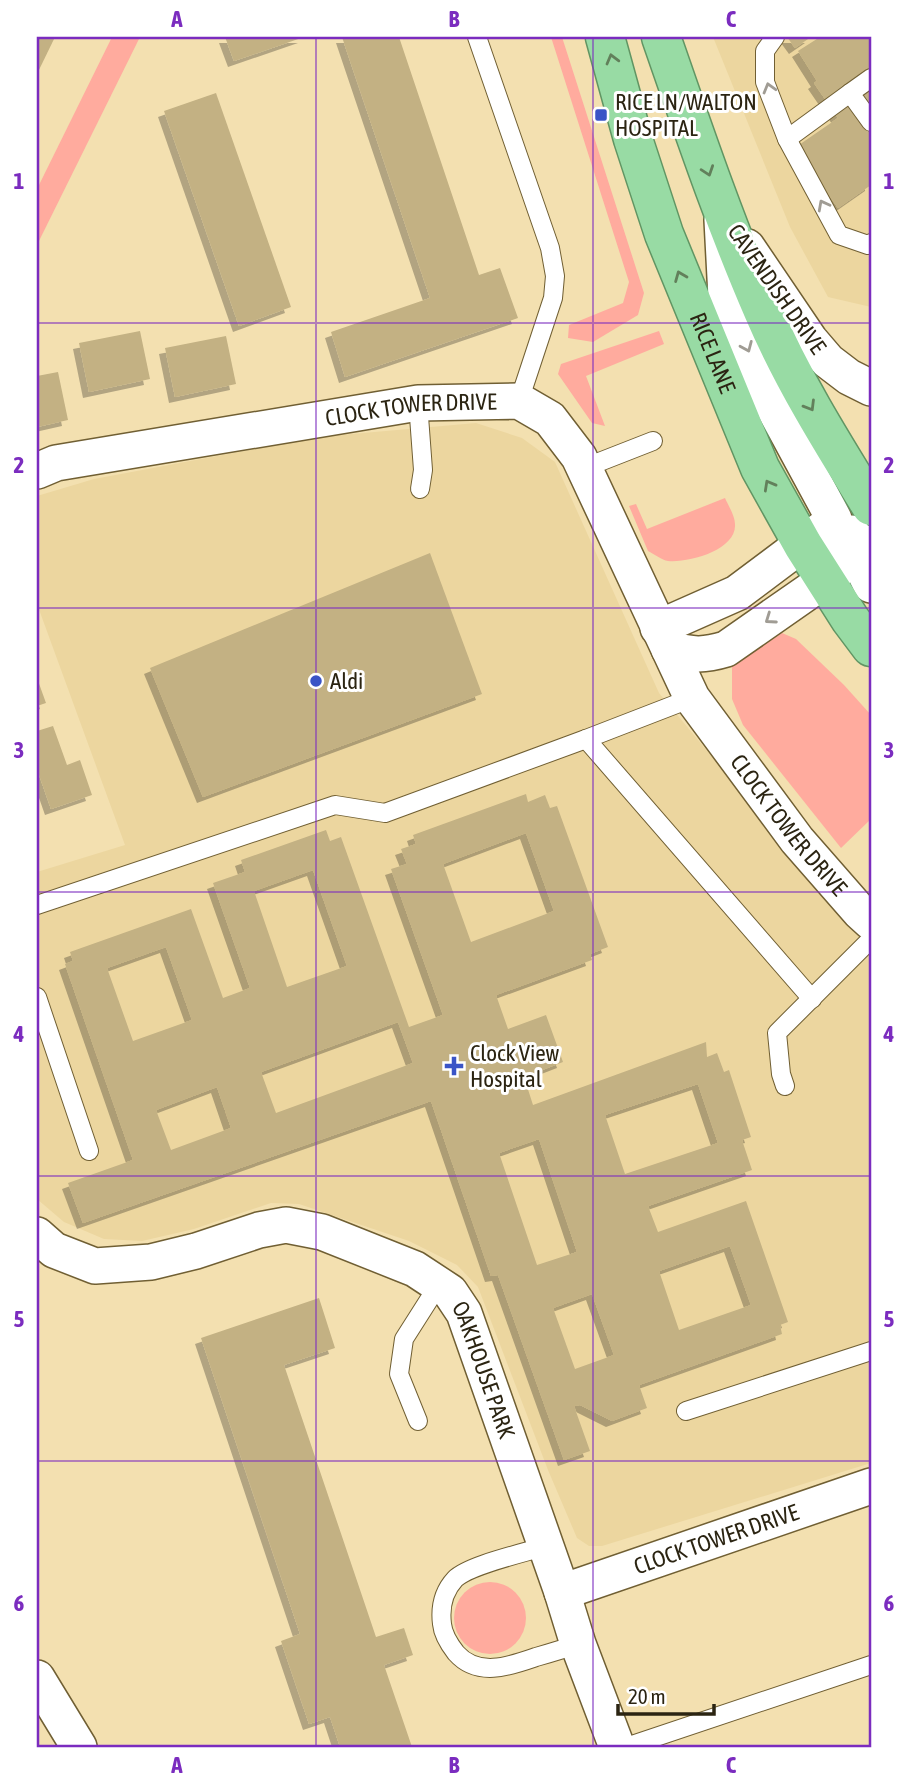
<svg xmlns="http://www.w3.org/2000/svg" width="908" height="1784" font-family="'Asap Condensed',sans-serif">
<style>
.built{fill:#ecd69f}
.green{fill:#ffab9e}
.building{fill:#c3b183;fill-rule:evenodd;filter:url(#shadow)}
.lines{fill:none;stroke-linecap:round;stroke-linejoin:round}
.service-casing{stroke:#705f33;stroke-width:20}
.minor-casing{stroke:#705f33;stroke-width:38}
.trunk-casing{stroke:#619563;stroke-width:41}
.service{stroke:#fff;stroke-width:18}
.minor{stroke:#fff;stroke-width:35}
.trunk{stroke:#98dba4;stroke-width:38}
.oneway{stroke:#62805b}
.oneway2{stroke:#a09c94}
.grid{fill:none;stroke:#7b2cbf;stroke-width:2;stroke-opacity:0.55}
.poi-dot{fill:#3a54c6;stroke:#fff;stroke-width:2.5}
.labels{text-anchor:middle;stroke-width:6;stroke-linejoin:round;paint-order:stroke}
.poi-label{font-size:23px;fill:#2b2412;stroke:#fff;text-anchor:start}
.street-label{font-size:23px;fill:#2b2412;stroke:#fff}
.neatline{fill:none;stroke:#7b2cbf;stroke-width:2.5}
.grid-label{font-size:23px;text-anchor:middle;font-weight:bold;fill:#7b2cbf}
</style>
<defs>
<filter id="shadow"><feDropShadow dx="-6" dy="6" stdDeviation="0" flood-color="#0004"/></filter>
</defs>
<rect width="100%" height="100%" fill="#f3e0b0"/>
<!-- built -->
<g class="built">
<path d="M713 37H871V307L828 297 790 227Z"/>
<path d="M476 423 522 438 555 462 659 693 713 758 871 933V1463L602 1546H589L577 1538 548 1470 478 1287 457 1265 409 1241 299 1204 271 1203 194 1229 142 1241 104 1239 64 1222 37 1199V872L125 845 37 604V496L94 479 318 437Z"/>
</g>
<!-- green -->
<g class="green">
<path d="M112 37H140L37 245V189Z"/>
<path d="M551 37H562L644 293 638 315 593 342 568 338 569 325 623 303 629 282Z"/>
<path d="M659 331 664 344 586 376 605 426 592 423 558 374 561 364Z"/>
<path d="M725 498C728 505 735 516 735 524 737 550 689 563 668 561 662 560 654 554 648 551L629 506 636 504 647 529Z"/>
<path d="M782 633 796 639 844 685 871 715V819L841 848 743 725 732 699V666Z"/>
<circle cx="490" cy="1618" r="36"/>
</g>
<!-- building -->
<g class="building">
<path d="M37 37H55L37 74Z"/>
<path d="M225 37H304L234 61Z"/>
<path d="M342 37H399L479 275 500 268 518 318 345 377 331 332 430 298Z"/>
<path d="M787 37H811L795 48Z"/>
<path d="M820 37H871V185L838 208 796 147 838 118 814 83 817 81 798 51Z"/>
<path d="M216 93 291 307 239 326 164 111Z"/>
<path d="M140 331 150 379 89 392 79 343Z"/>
<path d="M226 336 236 384 175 397 165 348Z"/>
<path d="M58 372 68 420 37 427V376Z"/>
<path d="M430 553 482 694 203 797 150 668Z"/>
<path d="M37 678 46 703 37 706Z"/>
<path d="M53 726 67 765 80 760 92 795 51 809 37 769V731Z"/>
<path d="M526 794 528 802 545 795 550 808 557 806 608 947 590 954 592 960 496 995 508 1029 546 1015 563 1062 524 1077 533 1105 706 1042 707 1057 717 1053 724 1072 729 1070 751 1137 742 1140 752 1170 648 1206 658 1232 746 1201 788 1322 780 1325 782 1334 639 1385 647 1408 612 1421 580 1405 574 1406 590 1451 564 1460 498 1275 491 1276 431 1101 83 1223 68 1183 133 1160 65 964 73 961 70 952 191 909 223 998 250 988 213 883 245 872 241 860 326 830 330 841 341 837 409 1027 443 1015 391 869 407 864 401 849 416 844 413 835ZM526 833 554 911 471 942 443 864ZM313 870 347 966 287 987 254 891ZM166 947 192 1020 133 1041 107 968ZM398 1022 413 1063 276 1113 261 1072ZM698 1084 718 1143 625 1174 605 1115ZM217 1087 231 1128 171 1150 156 1110ZM539 1139 577 1252 537 1265 499 1153ZM730 1246 751 1305 679 1330 659 1271ZM592 1294 614 1355 575 1369 553 1308Z"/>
<path d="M319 1298 335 1348 284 1365 376 1637 404 1628 413 1655 384 1665 412 1747H340L330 1717 309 1724 281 1641 300 1634 201 1338Z"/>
</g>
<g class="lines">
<defs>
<g id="service">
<path d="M477 37 550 248 555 276 553 298 519 401"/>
<path d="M775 37 765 51V82L787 139 839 235 868 245 871 243"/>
<path d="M871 78 850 93 871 122"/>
<path d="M787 139 850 93"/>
<path d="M418 403 423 470 420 489"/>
<path d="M584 468 653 441"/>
<path d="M692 698 586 739 812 999"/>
<path d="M37 905 335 805 385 813 586 739"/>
<path d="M37 997 89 1151"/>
<path d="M785 1086 781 1074 777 1033 871 939"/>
<path d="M686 1411 871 1351"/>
<path d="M418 1421 399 1374 404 1339 439 1284"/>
<path d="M546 1546C524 1553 469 1565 455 1579 443 1592 440 1608 442 1624 443 1635 449 1644 456 1653 478 1678 510 1666 536 1657 550 1653 564 1649 578 1644"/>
<path d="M626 1747 871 1665"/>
</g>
<g id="minor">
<path d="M722 220 726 297 775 410 834 519C839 542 835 559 825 580"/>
<path d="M747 247 810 340 828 361 849 377 871 388"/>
<path id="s1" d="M37 471 56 463 418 403 519 401 550 419 579 457 692 698 797 840 860 912 871 922"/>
<path d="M852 533 856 555 871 585"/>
<path d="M658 628 737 593 825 527"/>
<path d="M669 649C693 655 703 656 726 649L825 580 871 543"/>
<path id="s2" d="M37 1235 54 1250 95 1266 151 1262 196 1251 259 1230 286 1225 322 1232 415 1269 450 1292 464 1313 562 1592 578 1644 617 1747"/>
<path id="s3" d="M562 1592 871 1486"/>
<path d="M37 1678 79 1747"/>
</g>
<g id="trunk">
<path id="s4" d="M605 37 633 139 664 234 760 468 803 545 850 619 871 647"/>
<path d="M661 37C693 129 724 221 763 311 792 379 832 443 871 506"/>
</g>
</defs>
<!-- service casing -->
<use href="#service" class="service-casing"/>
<!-- minor casing -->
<use href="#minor" class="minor-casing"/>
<!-- trunk casing -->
<use href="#trunk" class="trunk-casing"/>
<!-- service -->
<use href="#service" class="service"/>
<!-- minor -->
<use href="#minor" class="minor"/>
<!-- trunk -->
<use href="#trunk" class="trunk"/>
</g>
<!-- one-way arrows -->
<defs><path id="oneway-chevron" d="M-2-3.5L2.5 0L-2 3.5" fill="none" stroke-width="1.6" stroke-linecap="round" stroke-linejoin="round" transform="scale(1.75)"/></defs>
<g class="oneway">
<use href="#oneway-chevron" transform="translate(612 59) rotate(-105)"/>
<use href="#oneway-chevron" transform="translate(708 171) rotate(71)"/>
<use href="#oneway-chevron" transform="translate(680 276) rotate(-112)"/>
<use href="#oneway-chevron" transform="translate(810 406) rotate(59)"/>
<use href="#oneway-chevron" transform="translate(769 485) rotate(-119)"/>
</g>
<g class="oneway2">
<use href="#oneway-chevron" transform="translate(769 88) rotate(-106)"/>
<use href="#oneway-chevron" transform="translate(823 205) rotate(-118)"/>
<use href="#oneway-chevron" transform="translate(747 347) rotate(67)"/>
<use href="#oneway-chevron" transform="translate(770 619) rotate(145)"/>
</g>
<!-- grid -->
<path class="grid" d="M316 37V1747M593 37V1747M37 323H871M37 608H871M37 892H871M37 1176H871M37 1461H871"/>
<!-- markers -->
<g class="poi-dot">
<rect x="594" y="108" width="14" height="14" rx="3.5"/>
<circle cx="316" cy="681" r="7"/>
<path d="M450.5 1055.5h7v7h7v7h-7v7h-7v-7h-7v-7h7z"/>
</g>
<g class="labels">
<!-- poi labels -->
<g class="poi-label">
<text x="615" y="110">RICE LN/WALTON<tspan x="615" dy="26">HOSPITAL</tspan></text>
<text x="330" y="689">Aldi</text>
<text x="470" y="1061">Clock View<tspan x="470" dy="26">Hospital</tspan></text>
</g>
<!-- street labels -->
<g class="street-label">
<text transform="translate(777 289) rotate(55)" y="8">CAVENDISH DRIVE</text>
<text dy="8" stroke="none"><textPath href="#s4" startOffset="334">RICE LANE</textPath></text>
<text dy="8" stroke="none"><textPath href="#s1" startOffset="380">CLOCK TOWER DRIVE</textPath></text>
<text dy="8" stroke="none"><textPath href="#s1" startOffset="998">CLOCK TOWER DRIVE</textPath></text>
<text dy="8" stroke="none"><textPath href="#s2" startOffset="527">OAKHOUSE PARK</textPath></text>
<text dy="8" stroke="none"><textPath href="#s3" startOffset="163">CLOCK TOWER DRIVE</textPath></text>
</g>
</g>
<!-- border -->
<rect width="908" height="1784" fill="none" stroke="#ffffff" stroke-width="77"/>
<!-- scale -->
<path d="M618 1704v10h96v-10" fill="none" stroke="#2b2412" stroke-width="3.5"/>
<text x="628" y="1704" font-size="21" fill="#2b2412" stroke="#ffffff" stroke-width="5" paint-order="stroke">20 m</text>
<rect x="38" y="38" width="832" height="1708" class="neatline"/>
<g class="grid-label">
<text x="177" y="27">A</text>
<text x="454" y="27">B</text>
<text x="731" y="27">C</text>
<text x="19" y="189">1</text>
<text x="889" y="189">1</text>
<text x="19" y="473">2</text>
<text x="889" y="473">2</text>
<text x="19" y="758">3</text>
<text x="889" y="758">3</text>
<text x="19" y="1042">4</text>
<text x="889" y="1042">4</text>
<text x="19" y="1327">5</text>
<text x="889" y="1327">5</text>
<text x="19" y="1611">6</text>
<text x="889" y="1611">6</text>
<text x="177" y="1773">A</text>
<text x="454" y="1773">B</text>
<text x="731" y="1773">C</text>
</g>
</svg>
